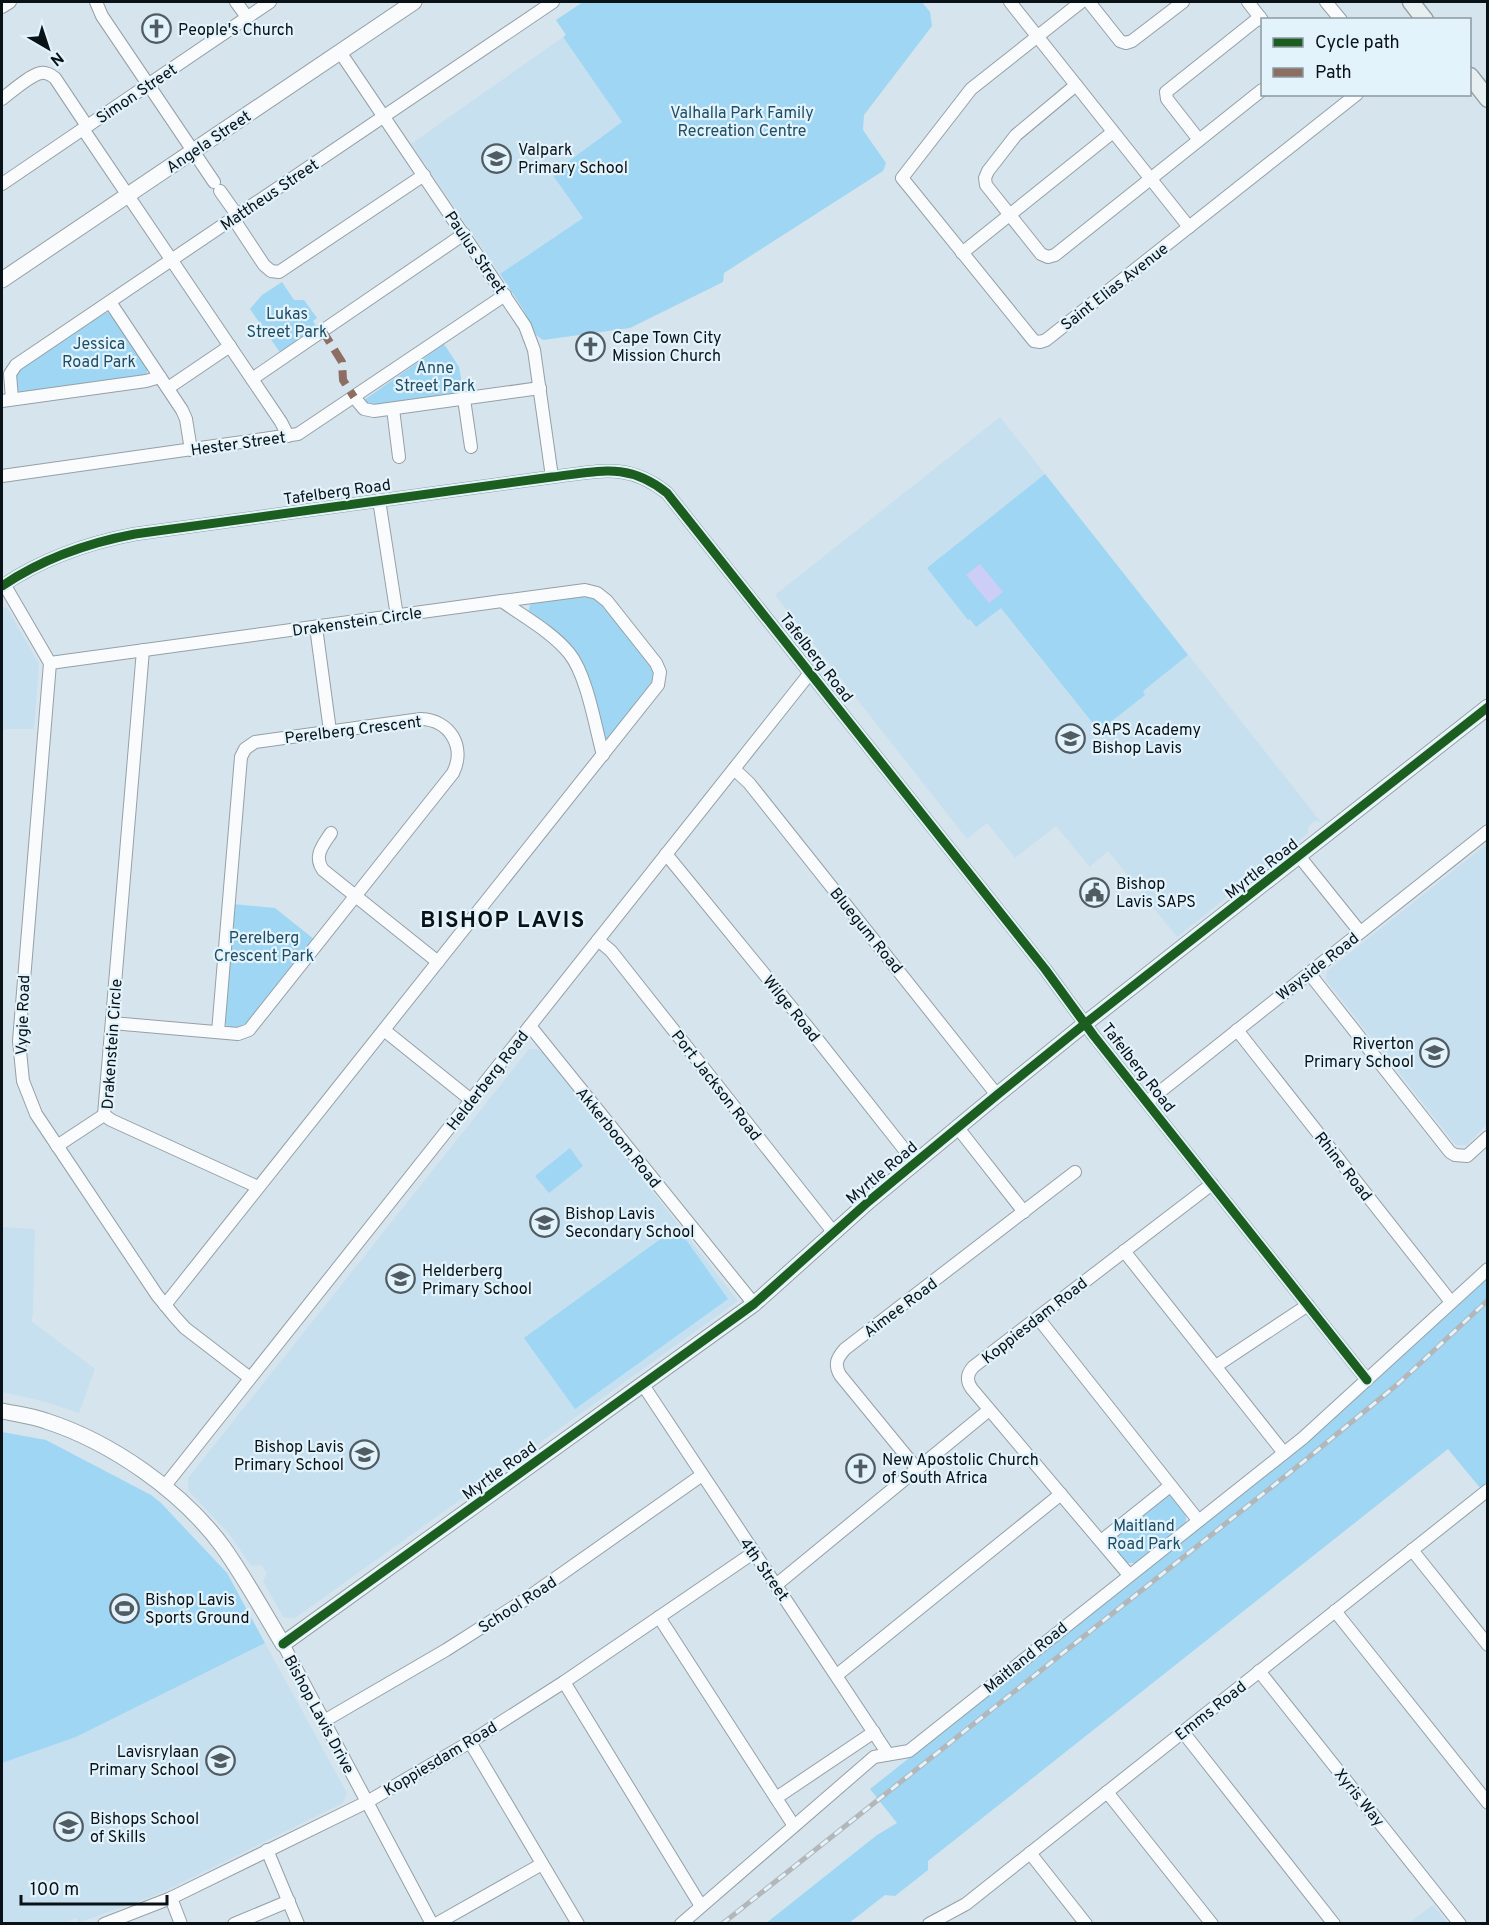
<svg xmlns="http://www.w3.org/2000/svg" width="1489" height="1925" font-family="Overpass,sans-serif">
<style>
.built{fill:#c7e0ef}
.green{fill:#9ed6f4}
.water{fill:#cccef8}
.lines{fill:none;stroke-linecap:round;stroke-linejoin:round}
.minor-casing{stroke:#95a0a6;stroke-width:14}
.tertiary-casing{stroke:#95a0a6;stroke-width:17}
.secondary-casing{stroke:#95a0a6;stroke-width:19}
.minor{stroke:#f9fbfc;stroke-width:12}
.tertiary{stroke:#f9fbfc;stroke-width:15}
.secondary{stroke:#e8eff0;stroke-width:16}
.rail-casing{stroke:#b3b7b9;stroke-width:5}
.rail{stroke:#e3f3fc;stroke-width:3;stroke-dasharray:9;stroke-linecap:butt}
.quiet{stroke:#8d6e63;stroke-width:8;stroke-dasharray:15 8;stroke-linecap:butt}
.cycleway-casing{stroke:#e3f3fc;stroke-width:13}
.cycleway{stroke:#1b5e20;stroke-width:9}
.labels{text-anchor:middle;stroke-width:4.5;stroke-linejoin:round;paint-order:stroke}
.poi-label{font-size:16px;fill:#091217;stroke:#e3f3fc;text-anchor:start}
.street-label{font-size:16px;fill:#091217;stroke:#e3f3fc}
.park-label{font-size:16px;fill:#1e4d64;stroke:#e3f3fc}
.district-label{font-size:22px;font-weight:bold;letter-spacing:1.5px;fill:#091217;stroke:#e3f3fc}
</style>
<rect width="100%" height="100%" fill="#d6e4ed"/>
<!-- built -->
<g class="built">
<path d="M563 37 622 122 554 172V177L583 218 500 274 411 144Z"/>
<path d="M1000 417 1321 822 1315 821 1308 827V833L1177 937 1108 851 1090 867 1056 826 1015 858 987 823 967 839 775 595Z"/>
<path d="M2 607 7 608 39 664 34 729H6L2 732Z"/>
<path d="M1487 844V1124L1467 1145H1456L1326 980 1327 971Z"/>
<path d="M529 1049H537L544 1053 738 1301 295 1618 283 1617 263 1581 267 1573 261 1565 251 1566 230 1535 188 1490V1478Z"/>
<path d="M2 1227 35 1229 33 1313 31 1321 95 1369 79 1413 42 1401 2 1392Z"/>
<path d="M265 1643 347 1793 343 1803 161 1893 78 1923 76 1918 66 1923H2V1763L76 1737Z"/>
<path d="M1433 1905 1448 1923H1409Z"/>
</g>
<!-- green -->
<g class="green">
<path d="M583 2H922L930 12 932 26 864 115 863 130 886 163 883 171 724 273 723 282 630 328 543 340 536 335 523 309 500 274 583 218 554 177V172L622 122 563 37 566 35 556 20Z"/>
<path d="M282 282 294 300H304L317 318 313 321 318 329 281 354 250 309 262 295Z"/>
<path d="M104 312 110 313 148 368 146 376 22 393 16 390 15 372Z"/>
<path d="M444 344 459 367 464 395 371 408 364 400Z"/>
<path d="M1045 474 1188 655 1143 691 1145 695 1099 731 1001 608 976 627 970 619 968 620 927 568Z"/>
<path d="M587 595 600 600 654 667V682L608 739 604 738 586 675 528 613 530 605 534 602Z"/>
<path d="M233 904 275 908 315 940 246 1028H229L224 1023Z"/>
<path d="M570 1148 583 1166 549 1193 535 1176Z"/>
<path d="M677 1227 728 1299 575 1409 524 1338Z"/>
<path d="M1487 1279V1484L1481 1489 1448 1449 928 1861V1870L895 1896 885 1895 849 1923 765 1924 877 1835 897 1823 870 1789 1289 1457Z"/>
<path d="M2 1432 46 1440 151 1495 161 1503 227 1573 265 1643 76 1737 2 1763Z"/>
<path d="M1169 1492C1177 1502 1190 1512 1185 1525L1136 1563H1127L1107 1542Z"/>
</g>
<!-- water -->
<path class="water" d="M980 564 1003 592 989 603 966 575Z"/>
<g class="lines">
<defs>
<g id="minor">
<path d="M96 2 102 16 214 182"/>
<path d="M236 2 247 17"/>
<path d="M1010 2 1189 227"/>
<path d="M1081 2 971 89 902 178 1034 341 1040 342 1046 340 1357 94"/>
<path d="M1089 2 1120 41 1126 43 1132 41 1183 2"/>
<path d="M1248 2 1262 20"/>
<path d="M1326 2 1341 20"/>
<path d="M2 7 10 2"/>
<path d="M340 52 525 326 534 350 552 477"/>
<path d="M1076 85 1016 135 988 171 985 178 986 185 1041 254 1048 257 1055 255 1262 90"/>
<path d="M2 99C11 92 30 75 41 73 46 72 51 75 55 78L87 126"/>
<path d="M83 129 281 422 288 436"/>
<path d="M1199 140 1167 99 1166 92 1260 17"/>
<path d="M2 184 270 2"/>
<path d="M220 191 237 215"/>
<path d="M233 218 264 265 271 271 279 272 424 175"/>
<path d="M962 253 1113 132"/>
<path d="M110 302 182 410 186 419 191 450"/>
<path d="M252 379 464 234"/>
<path d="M168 388 230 346"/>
<path d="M354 397 364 409 374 411 540 388"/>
<path d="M12 399 10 374 16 365 553 2"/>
<path d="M464 399 471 447"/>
<path d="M2 401 146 381 160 377"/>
<path d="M393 409 399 457"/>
<path d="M2 476 298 434 505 295"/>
<path d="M379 500 397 616"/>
<path d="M4 584 50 663 19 1041 23 1081 36 1114 157 1295 175 1317 185 1328 250 1378"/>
<path d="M2 586C42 559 87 543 135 534L552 477C598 472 627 461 667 493L1045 969 1094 1036 1367 1380"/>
<path d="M316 627 330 731"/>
<path d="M50 663 502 601C524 617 552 632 569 653 587 675 595 726 603 755"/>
<path d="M734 769 749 783 997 1095"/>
<path d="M331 833C323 845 313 856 323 870L438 962"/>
<path d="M666 854 810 1030 915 1163"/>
<path d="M1299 856 1360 932"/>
<path d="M598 940 611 951 834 1233"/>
<path d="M1309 973 1450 1152 1455 1155 1467 1156 1488 1137"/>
<path d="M112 1023 238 1034 249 1030 453 773C466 747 450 720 421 719L255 742 245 749 241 757 218 1032"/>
<path d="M530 1026 754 1304"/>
<path d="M384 1030 471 1100"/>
<path d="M1237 1030 1451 1302"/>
<path d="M1147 1102 1488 831"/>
<path d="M104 1115 143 650"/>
<path d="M104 1115 111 1120 258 1187"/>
<path d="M958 1128 1024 1212"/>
<path d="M57 1146 104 1115"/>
<path d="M1124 1251 1284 1453"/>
<path d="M165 1305 658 685 660 672 656 663 607 601 597 593 585 590 502 601"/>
<path d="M1038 1318 1198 1520"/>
<path d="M1216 1366 1308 1305"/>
<path d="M643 1385 888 1754"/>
<path d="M917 1469 840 1375C834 1364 837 1358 845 1349L1075 1172"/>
<path d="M164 1487 810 673"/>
<path d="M1101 1541 1170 1486"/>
<path d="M1412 1550 1488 1645"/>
<path d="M1129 1575 972 1389C966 1381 967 1374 973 1367L1212 1184"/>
<path d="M776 1585 989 1410"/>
<path d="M1335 1611 1488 1803"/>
<path d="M659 1617 794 1826"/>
<path d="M283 1644 432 1924"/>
<path d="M1259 1671 1460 1924"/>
<path d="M837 1675 1061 1494"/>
<path d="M564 1682 701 1906"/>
<path d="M324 1721 446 1650 526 1599 702 1475"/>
<path d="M1183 1732 1334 1924"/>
<path d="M470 1742 578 1924"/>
<path d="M1107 1792 1212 1924"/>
<path d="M776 1798 874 1732"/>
<path d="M267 1850 298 1924"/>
<path d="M1030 1853 1086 1924"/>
<path d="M171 1898 181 1924"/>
<path d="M104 1924 171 1898 367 1802 470 1742 564 1682 753 1553"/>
<path d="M234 1924 289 1901"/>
<path d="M436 1924 542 1864"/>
<path d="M681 1924 874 1757 909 1751 1303 1438 1488 1269"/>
<path d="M929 1924 966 1904 1488 1490"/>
</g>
<g id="tertiary">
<path d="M2 280 414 2"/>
<path d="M2 1411C16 1414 32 1416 46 1421 111 1442 182 1491 223 1547 245 1578 263 1611 283 1644L754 1304 869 1201 997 1095 1086 1023 1488 707"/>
</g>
<g id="secondary">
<path d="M1411 2 1425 20"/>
<path d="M1470 76 1488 99"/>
</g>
</defs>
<!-- minor casing -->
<use href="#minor" class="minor-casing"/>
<!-- tertiary casing -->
<use href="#tertiary" class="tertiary-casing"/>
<!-- secondary casing -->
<use href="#secondary" class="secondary-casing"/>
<!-- minor -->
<use href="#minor" class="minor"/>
<!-- tertiary -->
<use href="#tertiary" class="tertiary"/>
<!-- secondary -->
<use href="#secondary" class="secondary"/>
<defs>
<path id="rail" d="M722 1924 1303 1462 1399 1383 1488 1300"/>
</defs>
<!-- rail casing -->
<use href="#rail" class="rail-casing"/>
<!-- rail -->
<use href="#rail" class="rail"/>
<!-- quiet -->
<path class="quiet" d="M322 330 342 362 343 380 354 397"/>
<defs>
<g id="cycleway">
<path d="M2 586C42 559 87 543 135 534L552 477C598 472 627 461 667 493L1045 969 1094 1036 1367 1380"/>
<path d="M283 1644 754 1304 869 1201 997 1095 1086 1023 1488 707"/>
</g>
</defs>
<!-- cycleway casing -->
<use href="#cycleway" class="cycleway-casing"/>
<!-- cycleway -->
<use href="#cycleway" class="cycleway"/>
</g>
<!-- icons -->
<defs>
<symbol id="church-ring" viewBox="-11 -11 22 22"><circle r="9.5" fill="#e3f3fc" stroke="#515c62" stroke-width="1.5"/><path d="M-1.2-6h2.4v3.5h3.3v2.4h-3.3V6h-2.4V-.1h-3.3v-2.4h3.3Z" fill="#515c62"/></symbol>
<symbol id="school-ring" viewBox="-11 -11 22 22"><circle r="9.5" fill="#e3f3fc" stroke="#515c62" stroke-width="1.5"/><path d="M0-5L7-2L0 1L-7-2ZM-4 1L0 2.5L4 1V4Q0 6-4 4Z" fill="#515c62"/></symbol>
<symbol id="university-ring" viewBox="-11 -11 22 22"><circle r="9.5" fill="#e3f3fc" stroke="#515c62" stroke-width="1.5"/><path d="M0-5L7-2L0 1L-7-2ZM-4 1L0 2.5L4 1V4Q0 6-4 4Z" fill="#515c62"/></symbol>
<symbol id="civic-ring" viewBox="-11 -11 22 22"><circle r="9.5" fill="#e3f3fc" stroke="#515c62" stroke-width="1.5"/><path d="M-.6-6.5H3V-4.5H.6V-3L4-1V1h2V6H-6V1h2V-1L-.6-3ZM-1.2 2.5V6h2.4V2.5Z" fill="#515c62"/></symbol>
<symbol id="stadium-ring" viewBox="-11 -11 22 22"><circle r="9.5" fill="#e3f3fc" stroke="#515c62" stroke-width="1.5"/><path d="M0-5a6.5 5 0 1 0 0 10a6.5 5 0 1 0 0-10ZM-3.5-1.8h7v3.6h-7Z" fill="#515c62"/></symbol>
</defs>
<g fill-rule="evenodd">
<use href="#church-ring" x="140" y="12" width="33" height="33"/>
<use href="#school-ring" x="480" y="142" width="33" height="33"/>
<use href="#church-ring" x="574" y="330" width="33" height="33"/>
<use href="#university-ring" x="1054" y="722" width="33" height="33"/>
<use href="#civic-ring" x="1078" y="876" width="33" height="33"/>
<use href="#school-ring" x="1418" y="1036" width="33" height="33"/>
<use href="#school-ring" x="528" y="1206" width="33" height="33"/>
<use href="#school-ring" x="384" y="1262" width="33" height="33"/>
<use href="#school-ring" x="348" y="1438" width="33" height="33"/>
<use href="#church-ring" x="844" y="1452" width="33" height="33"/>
<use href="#stadium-ring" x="108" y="1592" width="33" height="33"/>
<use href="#school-ring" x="204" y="1744" width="33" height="33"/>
<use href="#school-ring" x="52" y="1810" width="33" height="33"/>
</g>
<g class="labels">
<!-- poi labels -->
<g class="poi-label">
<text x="178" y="35">People's Church</text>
<text x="518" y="155">Valpark<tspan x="518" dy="18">Primary School</tspan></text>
<text x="612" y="343">Cape Town City<tspan x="612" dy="18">Mission Church</tspan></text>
<text x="1092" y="735">SAPS Academy<tspan x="1092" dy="18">Bishop Lavis</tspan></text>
<text x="1116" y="889">Bishop<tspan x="1116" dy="18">Lavis SAPS</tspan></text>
<text x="1414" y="1049" text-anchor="end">Riverton<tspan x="1414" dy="18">Primary School</tspan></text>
<text x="565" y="1219">Bishop Lavis<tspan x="565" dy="18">Secondary School</tspan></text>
<text x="422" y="1276">Helderberg<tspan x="422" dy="18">Primary School</tspan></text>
<text x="344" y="1452" text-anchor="end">Bishop Lavis<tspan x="344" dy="18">Primary School</tspan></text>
<text x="882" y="1465">New Apostolic Church<tspan x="882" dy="18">of South Africa</tspan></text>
<text x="145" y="1605">Bishop Lavis<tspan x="145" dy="18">Sports Ground</tspan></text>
<text x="199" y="1757" text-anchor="end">Lavisrylaan<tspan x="199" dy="18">Primary School</tspan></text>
<text x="90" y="1824">Bishops School<tspan x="90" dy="18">of Skills</tspan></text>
</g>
<!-- street labels -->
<g class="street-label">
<text transform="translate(136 93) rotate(-34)" y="6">Simon Street</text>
<text transform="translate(208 141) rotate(-34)" y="6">Angela Street</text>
<text transform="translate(269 194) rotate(-34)" y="6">Mattheus Street</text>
<text transform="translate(476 252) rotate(56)" y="6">Paulus Street</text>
<text transform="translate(1114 286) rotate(-38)" y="6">Saint Elias Avenue</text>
<text transform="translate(238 443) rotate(-8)" y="6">Hester Street</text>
<text transform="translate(337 491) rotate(-8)" y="6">Tafelberg Road</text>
<text transform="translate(357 621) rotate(-8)" y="6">Drakenstein Circle</text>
<text transform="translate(817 657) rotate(52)" y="6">Tafelberg Road</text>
<text transform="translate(353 729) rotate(-7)" y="6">Perelberg Crescent</text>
<text transform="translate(1261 868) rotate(-38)" y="6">Myrtle Road</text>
<text transform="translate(867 930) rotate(51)" y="6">Bluegum Road</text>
<text transform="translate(1317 966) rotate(-38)" y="6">Wayside Road</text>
<text transform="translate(792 1008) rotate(51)" y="6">Wilge Road</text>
<text transform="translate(22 1015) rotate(-88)" y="6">Vygie Road</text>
<text transform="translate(111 1044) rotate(-86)" y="6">Drakenstein Circle</text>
<text transform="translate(1139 1067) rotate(52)" y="6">Tafelberg Road</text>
<text transform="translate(487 1080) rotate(-52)" y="6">Helderberg Road</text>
<text transform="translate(717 1085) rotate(52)" y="6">Port Jackson Road</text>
<text transform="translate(619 1137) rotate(51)" y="6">Akkerboom Road</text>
<text transform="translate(1344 1166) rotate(52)" y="6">Rhine Road</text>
<text transform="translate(881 1172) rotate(-40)" y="6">Myrtle Road</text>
<text transform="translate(900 1307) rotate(-37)" y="6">Aimee Road</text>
<text transform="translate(1034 1320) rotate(-38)" y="6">Koppiesdam Road</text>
<text transform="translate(499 1470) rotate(-36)" y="6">Myrtle Road</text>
<text transform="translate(765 1569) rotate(55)" y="6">4th Street</text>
<text transform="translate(517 1604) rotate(-33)" y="6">School Road</text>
<text transform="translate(1025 1657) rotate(-39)" y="6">Maitland Road</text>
<text transform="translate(1210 1710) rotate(-38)" y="6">Emms Road</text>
<text transform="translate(320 1714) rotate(62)" y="6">Bishop Lavis Drive</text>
<text transform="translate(440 1758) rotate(-31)" y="6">Koppiesdam Road</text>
<text transform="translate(1360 1797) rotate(51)" y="6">Xyris Way</text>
</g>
<!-- park labels -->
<g class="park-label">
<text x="742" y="118">Valhalla Park Family<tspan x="742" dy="18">Recreation Centre</tspan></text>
<text x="287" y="319">Lukas<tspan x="287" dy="18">Street Park</tspan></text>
<text x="99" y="349">Jessica<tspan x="99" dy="18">Road Park</tspan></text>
<text x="435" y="373">Anne<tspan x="435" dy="18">Street Park</tspan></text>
<text x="264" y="943">Perelberg<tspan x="264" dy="18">Crescent Park</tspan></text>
<text x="1144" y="1531">Maitland<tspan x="1144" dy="18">Road Park</tspan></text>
</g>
<!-- district labels -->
<g class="district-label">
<text x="503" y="927">BISHOP LAVIS</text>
</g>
</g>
<!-- border -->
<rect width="1489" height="1925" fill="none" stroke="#091217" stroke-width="6"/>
<!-- legend -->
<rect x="1261" y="18" width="210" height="78" fill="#e3f3fc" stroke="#8c99a0" stroke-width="1.5"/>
<rect x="1273" y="38" width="30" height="9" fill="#1b5e20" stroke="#8c99a0" stroke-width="1.5"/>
<text x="1315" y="48" font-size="18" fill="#091217">Cycle path</text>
<rect x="1273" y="68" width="30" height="9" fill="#8d6e63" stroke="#8c99a0" stroke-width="1.5"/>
<text x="1315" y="78" font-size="18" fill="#091217">Path</text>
<!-- north arrow -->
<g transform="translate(48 48) rotate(141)" stroke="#e3f3fc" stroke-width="4.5" paint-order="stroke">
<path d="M0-4.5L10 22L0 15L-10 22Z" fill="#091217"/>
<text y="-9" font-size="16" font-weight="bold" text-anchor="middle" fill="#091217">N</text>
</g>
<!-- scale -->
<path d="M21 1895v9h146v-9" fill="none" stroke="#091217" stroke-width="3"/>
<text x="30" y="1895" font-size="18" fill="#091217" stroke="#e3f3fc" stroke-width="4.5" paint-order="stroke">100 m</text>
</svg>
